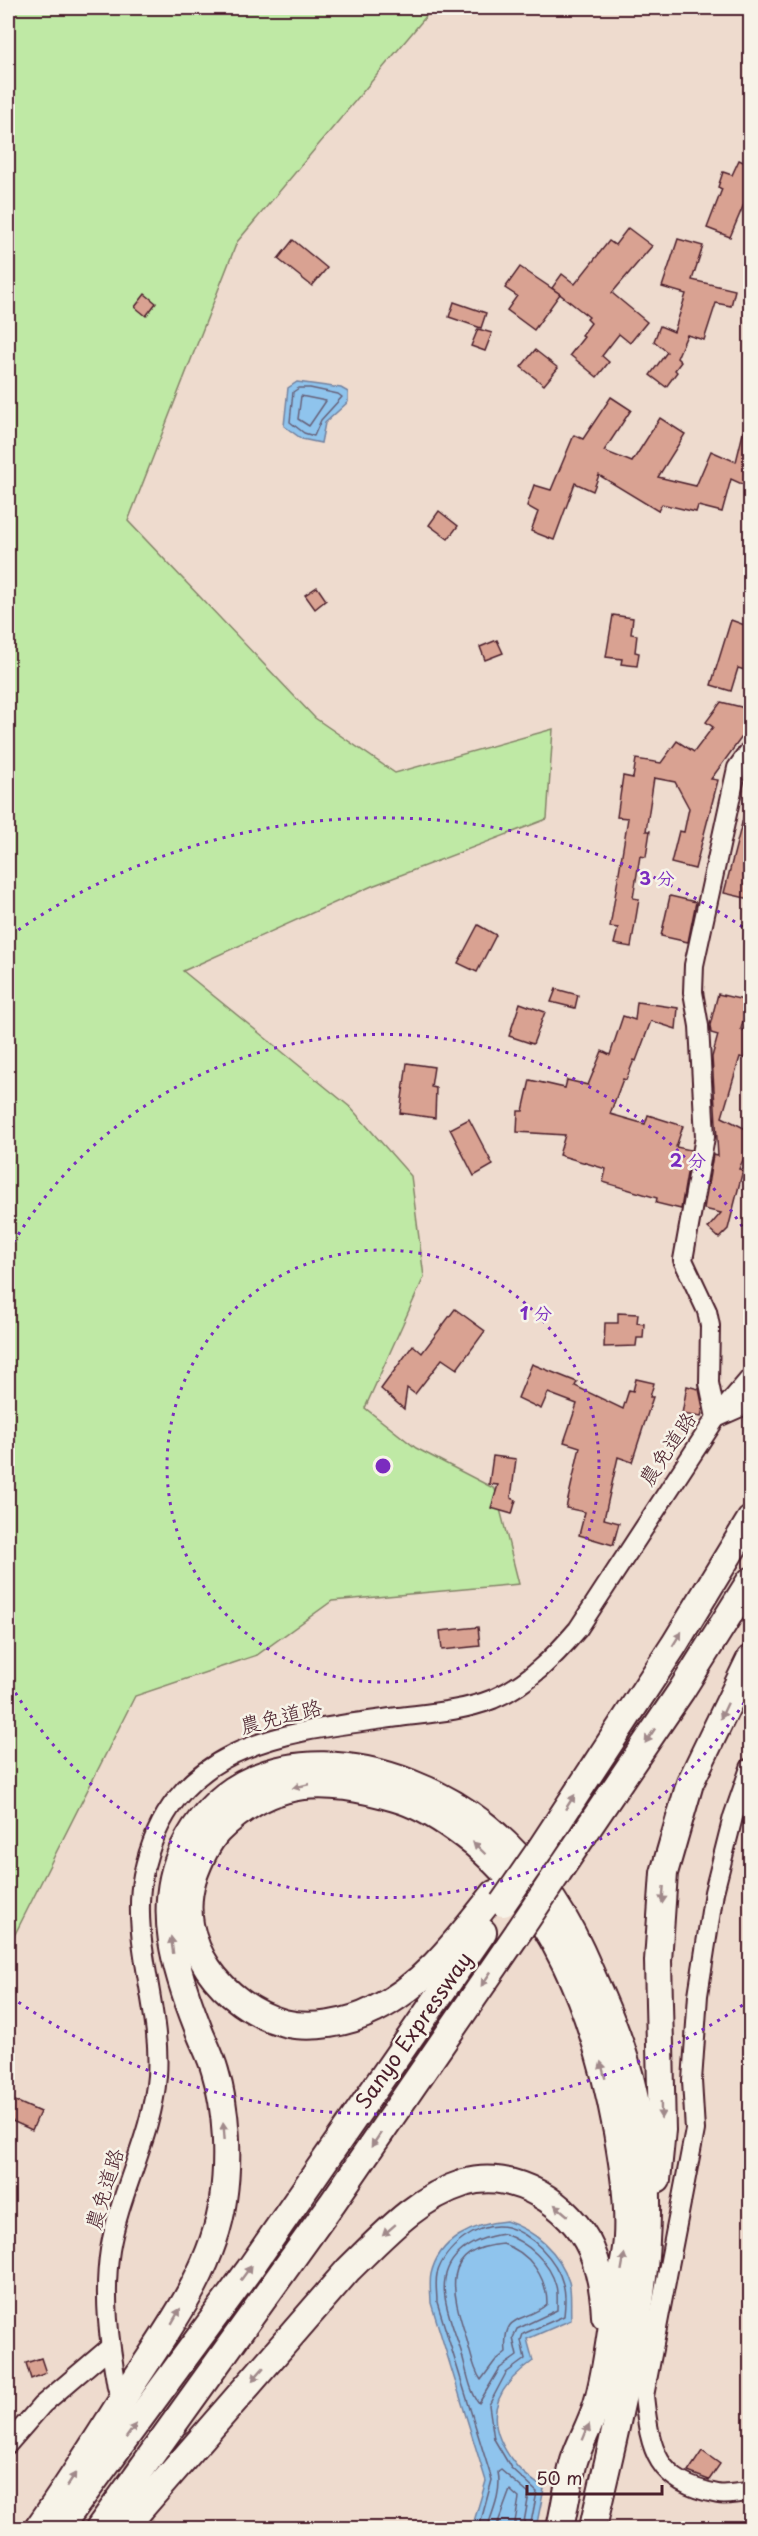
<svg xmlns="http://www.w3.org/2000/svg" width="758" height="2536" font-family="'Playpen Sans','Klee One',sans-serif">
<style>
.green{fill:#bfe9a5;stroke:#848468;stroke-width:1.5}
.water{fill:#8fc4ed;stroke:#73829f;stroke-width:1.5}
.lines{fill:none;stroke-linecap:round;stroke-linejoin:round}
.shore{stroke:#666179;stroke-width:1.5}
.building{fill:#d9a292;stroke:#4a1f2b;stroke-width:1.5}
.minor-tunnel{stroke:#cdb5ad;stroke-width:18;stroke-dasharray:18 9;stroke-linecap:butt}
.minor-casing{stroke:#4a1f2b;stroke-width:22}
.highway-casing{stroke:#4a1f2b;stroke-width:30}
.minor{stroke:#f7f3e8;stroke-width:18}
.highway{stroke:#f7f3e8;stroke-width:26}
.highway-bridge-casing{stroke:#4a1f2b;stroke-width:30;stroke-linecap:butt}
.highway-bridge{stroke:#f7f3e8;stroke-width:26}
.oneway{fill:#a0898a}
.ring{fill:none;stroke:#7b2cbf;stroke-width:3;stroke-dasharray:3 6}
.labels{text-anchor:middle;stroke-width:5;stroke-linejoin:round;paint-order:stroke}
.street-label{font-size:21px;fill:#4a1f2b;stroke:#f7f3e8}
.centre{fill:#7b2cbf;stroke:#f7f3e8;stroke-width:3}
.ring-label{font-size:18px;text-anchor:middle;font-weight:bold;fill:#7b2cbf;stroke:#f7f3e8;stroke-width:5;stroke-linejoin:round;paint-order:stroke}
</style>
<rect width="100%" height="100%" fill="#eedbce"/>
<filter id="ink" filterUnits="userSpaceOnUse"><feTurbulence type="fractalNoise" baseFrequency=".0167" numOctaves="2"/><feDisplacementMap in="SourceGraphic" scale="12" xChannelSelector="R" yChannelSelector="G"/><feConvolveMatrix kernelMatrix="1 2 1 2 8 2 1 2 1" color-interpolation-filters="sRGB"/></filter>
<g filter="url(#ink)">
<!-- green -->
<path class="green" d="M8 8H433L237 242 128 521 315 718 395 773 553 729 547 819 372 886 183 971 350 1107 411 1176 424 1277 365 1408 416 1448 495 1489 519 1584 332 1601 257 1655 135 1696 8 1948Z"/>
<!-- water -->
<g class="water">
<path d="M297 382 341 388 348 392V402L325 423 321 443 302 439 284 426 288 388Z"/>
<path d="M506 2221C534 2230 560 2252 569 2282 572 2293 570 2308 571 2320L527 2339 533 2361C492 2390 482 2422 515 2464 522 2474 535 2481 544 2489L536 2528H472L486 2481 431 2303C431 2294 429 2283 431 2274 439 2239 473 2224 506 2221Z"/>
</g>
<g class="lines">
<!-- shore -->
<g class="shore">
<path d="M310 388 338 394 342 397 321 420 314 436 304 433 290 422 293 392 299 388Z"/>
<path d="M301 396 326 401 309 426 298 419Z"/>
<path d="M504 2234C527 2242 550 2262 556 2286 558 2293 557 2303 557 2310L517 2329 513 2338 517 2356 500 2368 479 2403C469 2391 466 2367 461 2351 451 2319 430 2280 459 2253 472 2241 487 2236 504 2234Z"/>
<path d="M503 2244C529 2252 547 2277 547 2304 525 2324 502 2310 506 2352L495 2361 481 2380C473 2369 470 2350 466 2337 452 2292 439 2249 503 2244Z"/>
<path d="M479 2528 492 2480 437 2302C437 2293 435 2283 437 2274 444 2248 478 2221 507 2227 531 2233 557 2260 563 2284 566 2293 565 2307 564 2316L523 2334 521 2340 525 2359 506 2373 489 2405 494 2439 511 2468 537 2492 530 2528"/>
<path d="M487 2528C493 2511 502 2491 498 2472L501 2470 529 2494 523 2528"/>
<path d="M496 2528 510 2490 519 2498 514 2528"/>
</g>
</g>
<!-- building -->
<g class="building">
<path d="M739 160 750 165V190L730 237 707 228 722 189 718 187 723 172 732 175Z"/>
<path d="M628 228 652 246 612 293 647 322 630 343 619 334 602 356 609 362 597 377 570 355 584 337 582 335 591 323 587 319 589 317 552 288 562 274 575 284 609 241 615 245Z"/>
<path d="M678 239 703 246 692 280 735 290 731 306 716 303 704 340 687 335 677 358 681 362 675 370 677 372 666 387 650 375 667 352 654 341 660 326 674 332 686 294 662 287Z"/>
<path d="M293 240 327 268 312 286 278 259Z"/>
<path d="M520 267 560 294 534 330 507 310 517 296 505 288Z"/>
<path d="M145 294 156 303 146 316 135 307Z"/>
<path d="M454 302 486 313 481 328 449 317Z"/>
<path d="M478 329 492 333 485 351 471 346Z"/>
<path d="M535 350 558 368 544 385 521 367Z"/>
<path d="M611 397 631 410 604 451 632 462 660 418 685 434 658 477 696 486 711 451 736 462 745 425 750 426V470L744 485 731 479 722 512 698 506 696 512 662 504 658 511 599 475 593 491 575 483 554 540 531 531 538 512 527 506 534 485 551 490 574 435 583 439Z"/>
<path d="M439 511 458 526 448 539 429 525Z"/>
<path d="M317 587 326 600 315 609 305 595Z"/>
<path d="M613 615 633 618 631 634 637 635 635 652 639 653 637 666 621 664 622 659 606 657Z"/>
<path d="M731 620 750 627V663L748 671 738 668 731 691 711 685Z"/>
<path d="M497 640 503 653 485 660 480 647Z"/>
<path d="M721 702 741 707 750 714V726L711 779 718 780 695 869 671 863 679 831 684 832 689 808 675 782 654 778 646 831H650L646 857 640 856 633 898 639 899 631 947 614 944 618 928 610 927 628 818 617 817 623 776 633 778 636 759 661 763 677 741 694 752 713 727 706 722Z"/>
<path d="M744 815H750V899L724 893Z"/>
<path d="M670 896 696 902 688 942 661 936Z"/>
<path d="M478 925 496 935 477 972 458 963Z"/>
<path d="M556 989 578 995 575 1008 551 1002Z"/>
<path d="M718 994 748 1001 741 1029 750 1033V1060L740 1057 722 1117 750 1131V1144L739 1169 743 1170 728 1229 719 1238 708 1228 721 1213 704 1209 713 1155 718 1156 712 1057 718 1035 711 1033 710 1025Z"/>
<path d="M637 1002 678 1008 676 1029 651 1021 636 1061 634 1060 626 1080 623 1079 610 1114 645 1124 648 1115 683 1126 676 1147 691 1150 681 1209 656 1203 657 1198 603 1182 606 1169 559 1155 565 1135 517 1132 518 1111H523L530 1080 565 1088 567 1080 588 1085 602 1051 610 1055 623 1016 635 1020Z"/>
<path d="M520 1003 545 1012 533 1044 509 1036Z"/>
<path d="M407 1063 434 1067 431 1087 436 1088 435 1118 400 1113Z"/>
<path d="M469 1119 493 1165 474 1176 450 1129Z"/>
<path d="M455 1309 485 1331 457 1369 442 1359 415 1394 407 1388 404 1409 381 1389 413 1345 422 1353Z"/>
<path d="M618 1313 638 1314 637 1323 644 1324 643 1338H637L636 1346 604 1347 605 1323H618Z"/>
<path d="M532 1364 577 1382 575 1386 623 1409 629 1390 633 1391 636 1379 654 1383 650 1397H653L632 1462 618 1457 604 1519 619 1523 613 1545 579 1535 585 1512 566 1508 580 1447 564 1442 577 1404 548 1393 541 1409 518 1398Z"/>
<path d="M687 1386 699 1389 703 1408 701 1417 682 1414Z"/>
<path d="M493 1456 516 1459 511 1498 516 1500 512 1514 491 1508 498 1485 489 1484Z"/>
<path d="M478 1627 480 1646 442 1650 440 1631Z"/>
<path d="M13 2100 40 2112 32 2130 8 2119Z"/>
<path d="M41 2358 46 2373 31 2379 26 2363Z"/>
<path d="M702 2451 720 2464 709 2480 688 2472Z"/>
</g>
<g class="lines">
<!-- minor-tunnel -->
<path class="minor-tunnel" d="M126 2430 146 2528"/>
<defs>
<g id="minor">
<path d="M750 750 737 768 694 965 693 992 699 1026 705 1137 683 1260 707 1311 710 1326 709 1383 716 1418 750 1403"/>
<path d="M750 1768 733 1817 714 1892 698 1995 692 2081 695 2130 644 2396C650 2450 656 2483 718 2494 728 2496 740 2492 750 2492"/>
<path d="M117 2387C109 2342 103 2295 110 2250 120 2190 152 2137 157 2076 162 2010 130 1939 143 1875 171 1741 286 1732 399 1717 431 1713 463 1711 493 1699 528 1684 554 1657 578 1629L716 1418 750 1378"/>
<path d="M8 2444 42 2405 110 2347"/>
</g>
<g id="highway">
<path d="M539 1851 674 1645 750 1520"/>
<path d="M557 1874 681 1691 750 1581"/>
<path d="M494 1894C459 1938 425 1985 374 2010 349 2023 311 2030 284 2023 223 2006 173 1943 193 1878 199 1861 206 1844 218 1831 274 1776 324 1778 395 1798 416 1804 437 1816 455 1829 554 1898 596 2018 617 2132 623 2166 629 2203 627 2238 626 2258 620 2279 616 2299 610 2334 607 2370 597 2404 591 2424 580 2442 574 2461 568 2483 565 2506 560 2528"/>
<path d="M657 2180 662 2130 658 1961 664 1873 690 1783 750 1659"/>
<path d="M38 2528C70 2483 99 2436 129 2389 166 2332 214 2269 223 2200 229 2160 227 2110 215 2071 211 2056 203 2042 198 2028 176 1972 155 1907 183 1849 242 1727 398 1755 487 1827 528 1861 559 1903 581 1951 601 1996 623 2042 633 2090 639 2116 644 2145 646 2172 654 2291 618 2413 593 2528"/>
<path d="M59 2528 249 2270 483 1932"/>
<path d="M99 2528 333 2202 519 1931"/>
<path d="M124 2528 348 2270C382 2237 416 2198 464 2183 513 2168 571 2204 591 2249 600 2270 604 2294 605 2316"/>
</g>
</defs>
<!-- minor casing -->
<use href="#minor" class="minor-casing"/>
<!-- highway casing -->
<use href="#highway" class="highway-casing"/>
<!-- minor -->
<use href="#minor" class="minor"/>
<!-- highway -->
<use href="#highway" class="highway"/>
<defs>
<g id="highway-bridge">
<path d="M503 1903 539 1851"/>
<path d="M519 1931 557 1874"/>
</g>
</defs>
<!-- highway-bridge casing -->
<use href="#highway-bridge" class="highway-bridge-casing"/>
<!-- highway-bridge -->
<use href="#highway-bridge" class="highway-bridge"/>
</g>
<!-- one-way arrows -->
<defs><path id="oneway-solid" d="M-6-.8H1V-3.2L6.5 0L1 3.2V.8H-6Z" transform="scale(1.5)"/></defs>
<g class="oneway">
<use href="#oneway-solid" transform="translate(677 1639) rotate(-58)"/>
<use href="#oneway-solid" transform="translate(724 1711) rotate(115)"/>
<use href="#oneway-solid" transform="translate(650 1736) rotate(124)"/>
<use href="#oneway-solid" transform="translate(301 1786) rotate(167)"/>
<use href="#oneway-solid" transform="translate(570 1802) rotate(-57)"/>
<use href="#oneway-solid" transform="translate(479 1848) rotate(-136)"/>
<use href="#oneway-solid" transform="translate(663 1895) rotate(94)"/>
<use href="#oneway-solid" transform="translate(172 1945) rotate(-98)"/>
<use href="#oneway-solid" transform="translate(486 1979) rotate(124)"/>
<use href="#oneway-solid" transform="translate(603 2070) rotate(-105)"/>
<use href="#oneway-solid" transform="translate(661 2110) rotate(89)"/>
<use href="#oneway-solid" transform="translate(224 2131) rotate(-94)"/>
<use href="#oneway-solid" transform="translate(376 2140) rotate(124)"/>
<use href="#oneway-solid" transform="translate(561 2210) rotate(-140)"/>
<use href="#oneway-solid" transform="translate(389 2230) rotate(139)"/>
<use href="#oneway-solid" transform="translate(623 2262) rotate(-80)"/>
<use href="#oneway-solid" transform="translate(246 2273) rotate(-54)"/>
<use href="#oneway-solid" transform="translate(176 2316) rotate(-60)"/>
<use href="#oneway-solid" transform="translate(258 2374) rotate(131)"/>
<use href="#oneway-solid" transform="translate(131 2431) rotate(-54)"/>
<use href="#oneway-solid" transform="translate(586 2432) rotate(-68)"/>
<use href="#oneway-solid" transform="translate(71 2480) rotate(-57)"/>
</g>
</g>
<!-- distance rings -->
<g class="ring">
<circle cx="383" cy="1466" r="216"/>
<path d="M749 1695A432 432 0 0 1 9 1682M9 1250A432 432 0 0 1 749 1237"/>
<path d="M750 2000A648 648 0 0 1 11 1997M11 935A648 648 0 0 1 750 932"/>
</g>
<g class="labels">
<!-- street labels -->
<g class="street-label">
<text transform="translate(668 1449) rotate(-56)" y="7">農免道路</text>
<text transform="translate(281 1717) rotate(-14)" y="7">農免道路</text>
<text transform="translate(414 2031) rotate(-55)" y="7">Sanyo Expressway</text>
<text transform="translate(105 2189) rotate(-73)" y="7">農免道路</text>
</g>
</g>
<circle cx="383" cy="1466" r="9" class="centre"/>
<g class="ring-label">
<text x="657" y="885">3 分</text>
<text x="688" y="1167">2 分</text>
<text x="536" y="1320">1 分</text>
</g>
<!-- margin -->
<rect width="758" height="2536" fill="none" stroke="#f7f3e8" stroke-width="30"/>
<rect x="15" y="15" width="728" height="2506" fill="none" stroke="#4a1f2b" stroke-width="2" filter="url(#ink)"/>
<!-- scale -->
<path d="M527 2485v9h135v-9" fill="none" stroke="#4a1f2b" stroke-width="3"/>
<text x="536" y="2485" font-size="18" fill="#4a1f2b" stroke="#f7f3e8" stroke-width="4.5" paint-order="stroke">50 m</text>
</svg>
